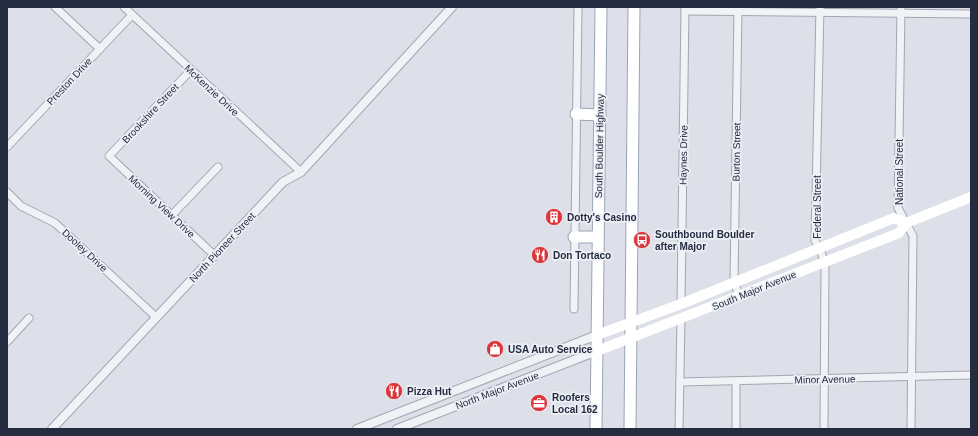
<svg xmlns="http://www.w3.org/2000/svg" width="978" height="436" font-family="Helvetica,sans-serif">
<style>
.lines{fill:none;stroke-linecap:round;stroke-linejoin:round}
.minor-casing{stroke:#a2a6b2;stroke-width:9}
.tertiary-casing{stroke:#a2a6b2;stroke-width:10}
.primary-casing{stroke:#9ba3b5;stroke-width:13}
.minor{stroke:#f0f2f6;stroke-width:7}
.tertiary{stroke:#f0f2f6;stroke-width:8}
.secondary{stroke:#fff;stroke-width:10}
.primary{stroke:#fff;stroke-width:11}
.labels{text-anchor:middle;stroke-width:3.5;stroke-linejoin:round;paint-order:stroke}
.street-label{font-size:10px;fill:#252c40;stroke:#edeff6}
.poi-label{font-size:10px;font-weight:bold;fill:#252c40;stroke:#edeff6;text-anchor:start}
</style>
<rect width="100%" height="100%" fill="#dde0e8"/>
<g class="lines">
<defs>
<g id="minor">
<path d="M55 7 100 49"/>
<path d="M124 7 301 172"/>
<path d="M738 7 734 282 739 295"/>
<path d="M820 7 815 241 820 248 825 266 824 429"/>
<path d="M901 7 898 208 913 236 911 429"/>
<path d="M685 11 971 14"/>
<path d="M190 71 109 156 214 255"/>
<path d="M7 147 131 16"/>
<path d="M7 192 21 206 55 223 156 317"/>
<path d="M172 215 218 167"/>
<path d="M681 304 685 7"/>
<path d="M574 309 578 7"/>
<path d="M7 342 29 318"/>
<path d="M680 382 971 375"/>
<path d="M679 429 681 319"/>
<path d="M736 429V381"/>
</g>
<g id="tertiary">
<path d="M52 429 283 182 301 172 452 7"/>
<path d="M357 429 597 335"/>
<path d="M397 429 597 351"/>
</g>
<g id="primary">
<path d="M576 114 600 115"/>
<path d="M574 237H598"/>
<path d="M596 429 601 7"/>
<path d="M630 429 634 7"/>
</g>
</defs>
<!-- minor casing -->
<use href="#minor" class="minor-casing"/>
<!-- tertiary casing -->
<use href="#tertiary" class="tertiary-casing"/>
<!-- primary casing -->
<use href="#primary" class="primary-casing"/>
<!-- minor -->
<use href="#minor" class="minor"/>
<!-- tertiary -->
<use href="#tertiary" class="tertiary"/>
<!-- secondary -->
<g class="secondary">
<path d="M597 335 681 304 894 218 906 223"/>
<path d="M597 351 899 233 906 223 971 197"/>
</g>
<!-- primary -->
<use href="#primary" class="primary"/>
</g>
<!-- icons -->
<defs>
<symbol id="building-disc" viewBox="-11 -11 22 22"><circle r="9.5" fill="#da363b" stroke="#edeff6"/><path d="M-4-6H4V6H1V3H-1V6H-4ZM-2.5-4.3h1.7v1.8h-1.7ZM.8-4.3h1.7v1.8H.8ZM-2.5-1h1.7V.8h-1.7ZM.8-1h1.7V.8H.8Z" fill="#fff"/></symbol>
<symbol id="bus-disc" viewBox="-11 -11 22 22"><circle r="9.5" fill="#da363b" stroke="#edeff6"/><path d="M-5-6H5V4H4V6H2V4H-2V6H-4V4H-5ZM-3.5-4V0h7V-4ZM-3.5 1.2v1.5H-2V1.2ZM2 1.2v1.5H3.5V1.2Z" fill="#fff"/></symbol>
<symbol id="restaurant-disc" viewBox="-11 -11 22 22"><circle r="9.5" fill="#da363b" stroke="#edeff6"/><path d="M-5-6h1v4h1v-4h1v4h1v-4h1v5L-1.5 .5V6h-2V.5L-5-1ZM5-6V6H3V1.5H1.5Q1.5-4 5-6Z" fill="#fff"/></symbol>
<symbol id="shop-disc" viewBox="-11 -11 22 22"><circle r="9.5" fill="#da363b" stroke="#edeff6"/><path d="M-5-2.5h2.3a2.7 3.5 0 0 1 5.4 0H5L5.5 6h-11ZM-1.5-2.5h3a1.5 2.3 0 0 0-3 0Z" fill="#fff"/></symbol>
<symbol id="office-disc" viewBox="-11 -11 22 22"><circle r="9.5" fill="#da363b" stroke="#edeff6"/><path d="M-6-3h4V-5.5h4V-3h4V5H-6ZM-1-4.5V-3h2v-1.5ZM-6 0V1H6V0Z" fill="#fff"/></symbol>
</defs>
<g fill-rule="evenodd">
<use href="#building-disc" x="544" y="207" width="20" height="20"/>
<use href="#bus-disc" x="632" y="230" width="20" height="20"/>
<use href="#restaurant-disc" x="530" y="245" width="20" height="20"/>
<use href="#shop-disc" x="485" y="339" width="20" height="20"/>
<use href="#restaurant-disc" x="384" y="381" width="20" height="20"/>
<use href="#office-disc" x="529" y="393" width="20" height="20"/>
</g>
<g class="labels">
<!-- street labels -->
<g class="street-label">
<text transform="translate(69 81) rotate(-47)" y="4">Preston Drive</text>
<text transform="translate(212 90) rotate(43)" y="4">McKenzie Drive</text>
<text transform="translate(150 113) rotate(-47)" y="4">Brookshire Street</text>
<text transform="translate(599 146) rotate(-89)" y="4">South Boulder Highway</text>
<text transform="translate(736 152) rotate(-89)" y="4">Burton Street</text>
<text transform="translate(683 155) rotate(-89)" y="4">Haynes Drive</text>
<text transform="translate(899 172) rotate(-90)" y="4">National Street</text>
<text transform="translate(162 206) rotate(43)" y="4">Morning View Drive</text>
<text transform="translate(817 207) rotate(-90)" y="4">Federal Street</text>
<text transform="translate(222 247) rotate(-47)" y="4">North Pioneer Street</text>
<text transform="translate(85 250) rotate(43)" y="4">Dooley Drive</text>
<text transform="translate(754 290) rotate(-22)" y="4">South Major Avenue</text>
<text transform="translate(825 379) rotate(-1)" y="4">Minor Avenue</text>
<text transform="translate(497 390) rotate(-21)" y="4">North Major Avenue</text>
</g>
<!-- poi labels -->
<g class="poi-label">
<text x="567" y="221">Dotty's Casino</text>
<text x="655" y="238">Southbound Boulder<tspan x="655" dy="12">after Major</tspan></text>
<text x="553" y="259">Don Tortaco</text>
<text x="508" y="353">USA Auto Service</text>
<text x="407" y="395">Pizza Hut</text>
<text x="552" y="401">Roofers<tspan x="552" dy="12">Local 162</tspan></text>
</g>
</g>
<!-- border -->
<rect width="978" height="436" fill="none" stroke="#252c40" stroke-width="16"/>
</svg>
